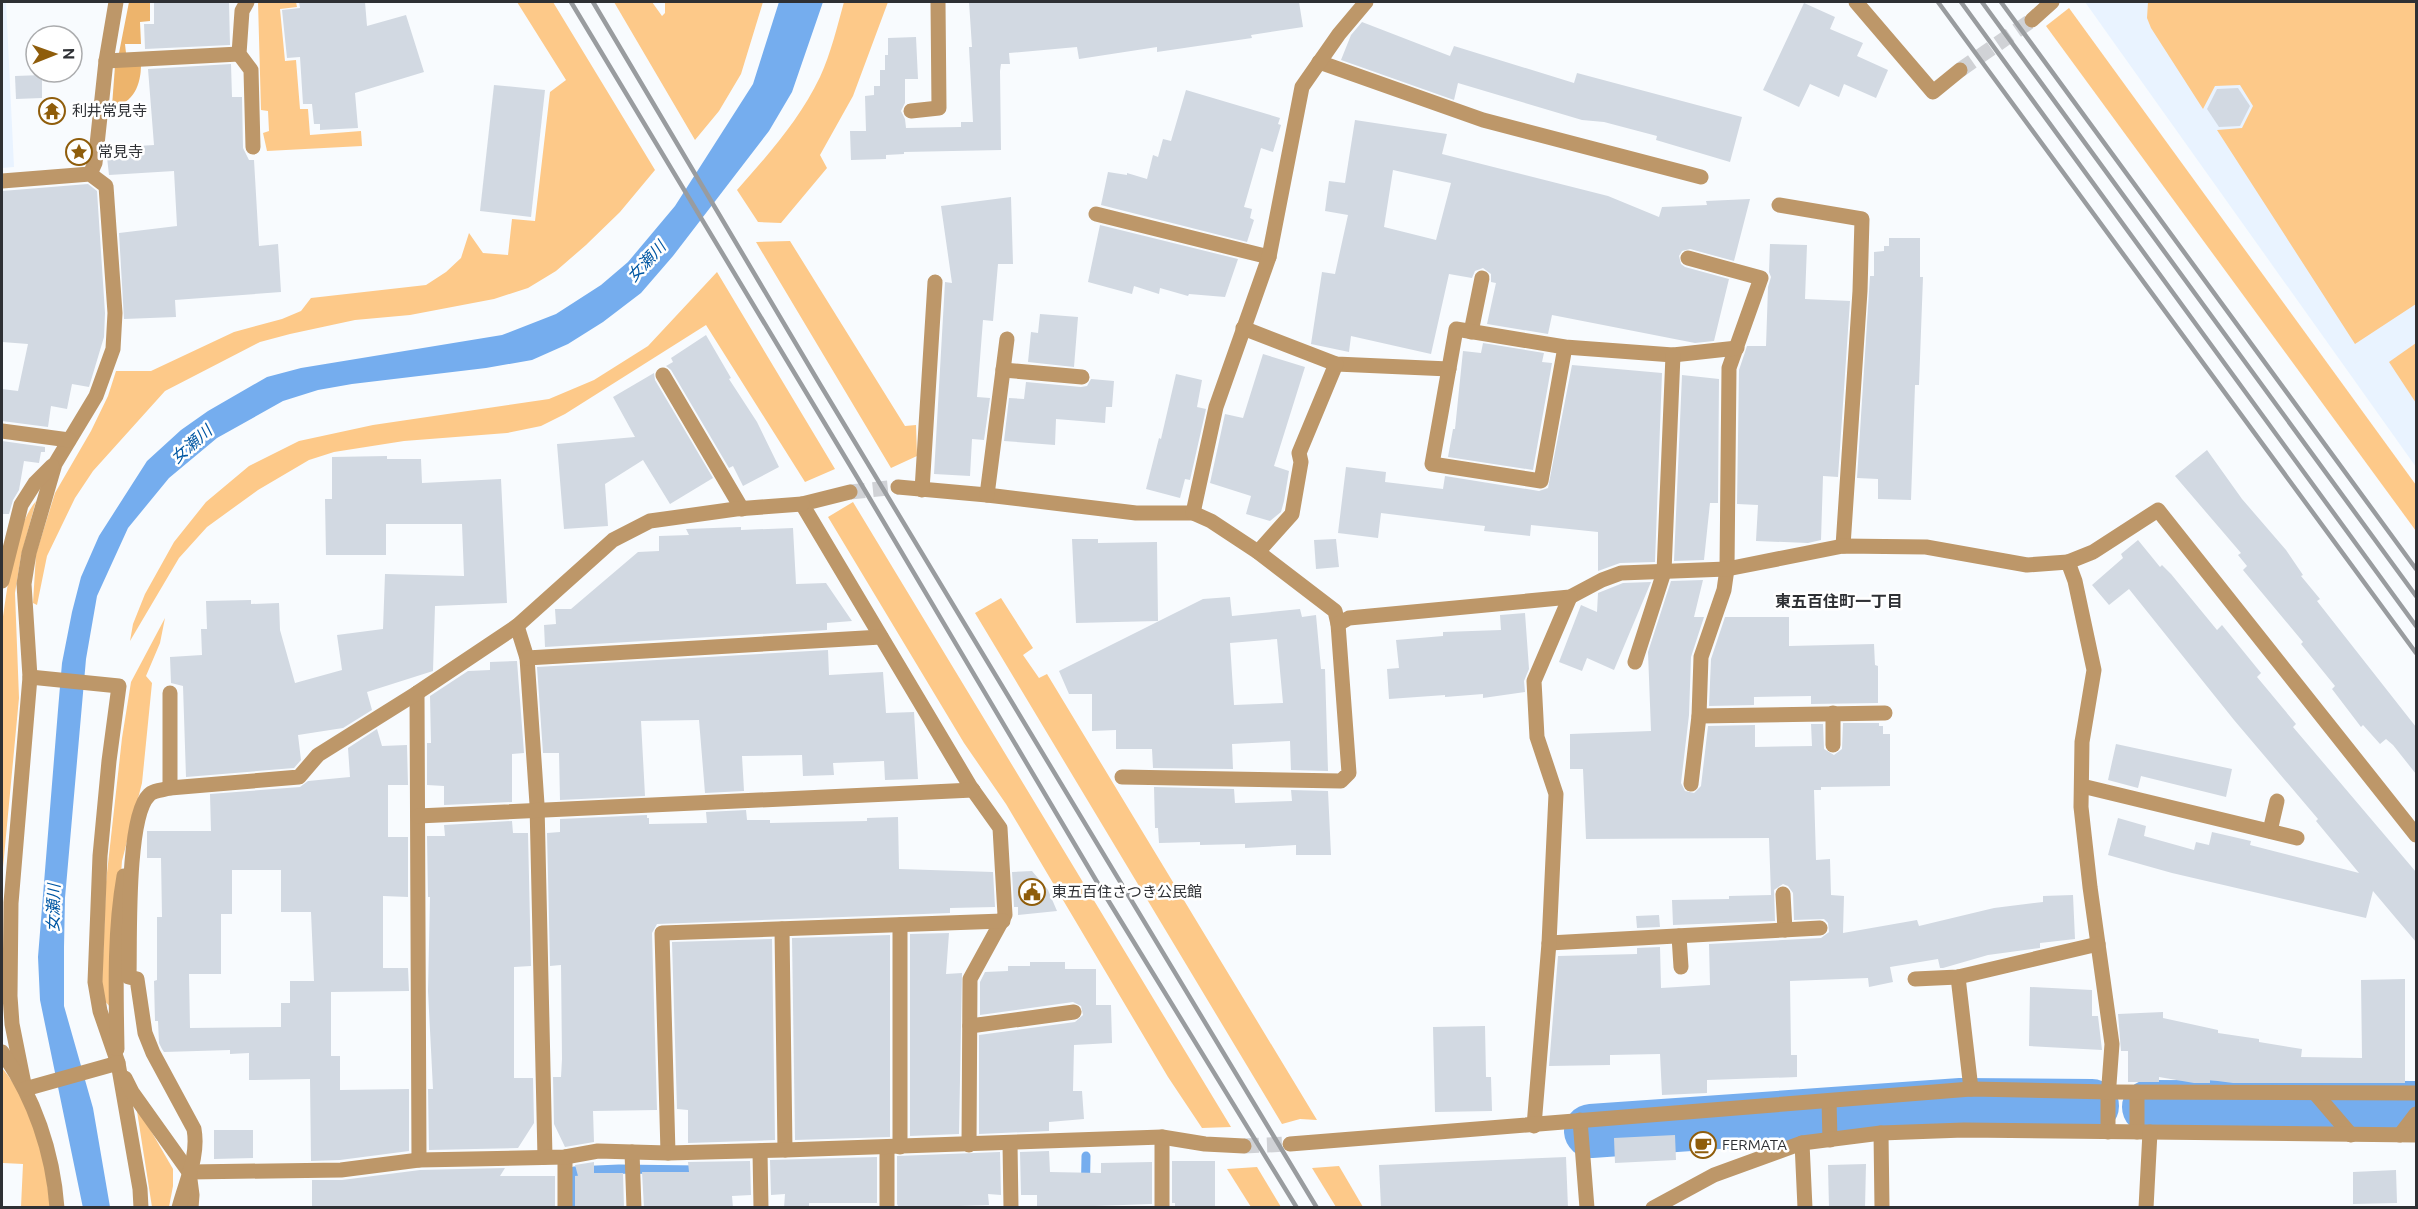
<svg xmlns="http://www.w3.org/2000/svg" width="2418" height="1209" font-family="Ubuntu,'Noto Sans JP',sans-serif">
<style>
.built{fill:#e9f3ff}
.green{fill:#fdc989}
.forest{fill:#edb46c}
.water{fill:#75adee}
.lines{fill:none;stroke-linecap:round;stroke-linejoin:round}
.stream{stroke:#75adee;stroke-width:9}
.river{stroke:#75adee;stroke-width:54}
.building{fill:#d2d9e2;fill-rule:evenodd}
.street-tunnel{stroke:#d0d2d6;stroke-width:15;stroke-dasharray:15 8;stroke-linecap:butt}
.street{stroke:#bd9769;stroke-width:15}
.rail{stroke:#999c9f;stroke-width:4.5}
.labels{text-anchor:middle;stroke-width:5;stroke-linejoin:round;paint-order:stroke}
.poi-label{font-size:15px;fill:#2e3034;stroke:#fff;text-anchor:start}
.water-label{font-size:16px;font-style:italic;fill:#0057a3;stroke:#fff}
.neighbourhood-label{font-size:16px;font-weight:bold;fill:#2e3034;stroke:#fff}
</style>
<rect width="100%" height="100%" fill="#f8fbfe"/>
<!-- built -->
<g class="built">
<path d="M2 2H6L14 167 2 168Z"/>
<path d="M2085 2H2416V467Z"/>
</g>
<!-- green -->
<g class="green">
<path d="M258 2H296L297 7 280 9 285 61 296 60 300 109H308L310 135 361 131 362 146 267 151 263 133 269 131 268 111 261 110Z"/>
<path d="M517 2H553L655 170 620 212 586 245 556 271 528 288 494 299 410 315 355 320 290 334 260 342 165 391 93 471 75 498 47 556 37 605 33 603 36 554 55 493 91 431 108 396 116 371H151L234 332 282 319 301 311 311 298 426 285 446 272 461 258 469 233 483 253 508 255 512 219 535 221 550 92 566 80Z"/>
<path d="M614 2H652L662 16 665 13V2H763L741 74 719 111 695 140Z"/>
<path d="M844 2H888L853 96 820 155 827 168 781 223 758 222 737 190C768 155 800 119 820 77 831 53 837 27 844 2Z"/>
<path d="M2148 2H2416V304L2355 344 2217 130 2242 128 2253 106 2240 85 2215 86 2203 109 2151 28 2147 18Z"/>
<path d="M2069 8 2416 485V531L2046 26Z"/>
<path d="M790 241 905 426 916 425 917 456 891 468 756 242Z"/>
<path d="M717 272 835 469 805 482 706 325 565 414 541 426 507 433 404 441 334 452 309 460 258 490 207 527 179 558 130 641 133 624 145 594 174 542 206 502 249 466 299 441 373 425 549 399 594 380 648 346Z"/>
<path d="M2416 343V403L2389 362Z"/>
<path d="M36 501 21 556 15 593 19 698 2 878V624C7 590 14 527 36 501Z"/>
<path d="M853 502 1231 1127 1202 1128 1168 1077 1006 804 964 743 828 517Z"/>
<path d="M1001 598 1033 648 1023 655 1039 678 1047 674 1317 1120 1300 1119 1282 1124 975 613Z"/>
<path d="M165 618 160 643 146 676 152 683 142 783 122 861 111 1008 103 999 102 981 106 882 122 738 131 682Z"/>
<path d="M2 1068C34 1106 46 1159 50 1207H21L23 1164 3 1163 2 1160Z"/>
<path d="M136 1105 173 1169V1186L169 1207H152Z"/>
<path d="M1339 1166 1363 1207H1336L1312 1168Z"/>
<path d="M1257 1167 1281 1207H1251L1227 1169Z"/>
</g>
<!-- forest -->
<g class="forest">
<path d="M129 2H150V21L140 22 141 44H125L126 53H119Z"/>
<path d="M141 64C141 84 134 104 112 106L115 66Z"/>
</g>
<!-- water -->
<path class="water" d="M779 2H823L792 92 769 131 673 256 641 293 603 322 568 344 532 360 486 368 352 384 318 390 283 401 217 438 169 478 128 528 97 596 86 659 65 898 64 947V1006L93 1108 110 1207 83 1208 40 1000 38 957 58 710 62 663 72 612 81 577 99 536 147 461 181 430 208 411 267 377 301 368 502 335 556 314 601 285 628 262 675 206 753 84Z"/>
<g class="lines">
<!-- stream -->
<g class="stream">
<path d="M575 1208 574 1171 619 1169 700 1170"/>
<path d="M1085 1208 1086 1156"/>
</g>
<!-- river -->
<g class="river">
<path d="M2149 1107 2416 1108"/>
<path d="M1591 1131 1961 1105 2092 1106"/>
</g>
</g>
<!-- building -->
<g class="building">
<path d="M154 2H229L230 45 145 49 144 24H154Z"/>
<path d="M299 2H365L367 26 406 15 424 72 355 93 358 128 320 130V124H314L312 104H303L300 57 287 58 282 10 300 8Z"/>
<path d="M969 2H1299L1303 27 1251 35 1252 38 1157 52V47L1079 59 1077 47 1009 53 1010 64H1001L1000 71 1001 150 904 152V154L886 155V159L851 160 850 131H866L865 96 874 95V86H880V70H885V55H888V38L916 37 918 79H905V103L901 111 905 119 906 128 961 127V122H973L969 47H972Z"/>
<path d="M1804 3 1835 17 1830 29 1863 43 1857 56 1888 70 1876 98 1844 84 1839 97 1810 84 1799 107 1763 90Z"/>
<path d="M1362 22 1450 56 1454 46 1574 83 1577 73 1742 117 1730 162 1656 140 1657 136 1604 122 1582 120 1458 83 1454 100 1341 60 1351 35Z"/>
<path d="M231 64 232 97H242L243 148 249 160H254L259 246 278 244 281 292 175 300 176 317 124 319 119 233 177 226 174 171 109 175 106 148 154 145 148 69Z"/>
<path d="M42 75V98L16 99 15 76Z"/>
<path d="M494 85 545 90 531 217 480 211Z"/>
<path d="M2238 88 2250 106 2240 126 2219 127 2207 109 2217 89Z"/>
<path d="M1186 90 1280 118 1278 124 1281 125 1273 152 1261 148 1244 207 1252 209 1250 218 1254 220 1247 242 1101 205 1108 172 1127 175V173L1147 179 1153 155 1158 157 1163 139 1171 141Z"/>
<path d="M1355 120 1447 134 1442 154 1608 196 1659 217 1662 207 1707 205 1706 201 1750 199 1734 261 1690 249 1682 251 1679 256 1681 264 1685 267 1729 279 1714 341 1695 343 1552 315 1548 334 1487 324 1496 283 1491 282V274L1483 268 1475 271 1472 278 1449 274 1431 354 1351 336 1349 352 1311 344 1322 272 1335 274 1348 215 1325 211 1329 181 1345 183ZM1393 170 1451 183 1436 240 1384 227Z"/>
<path d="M88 184 97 191 105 313 104 337 89 387 72 384 67 409 51 406 48 427 2 421V389L18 391 28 344 2 342V191Z"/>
<path d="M1011 197 1013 264H998L993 321 983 320 977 397 990 398 984 440 972 439 970 476 934 474 945 282 952 283 941 206Z"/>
<path d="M1100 225 1238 259 1225 297 1189 294 1188 296 1160 288 1159 294 1134 286 1132 294 1088 282Z"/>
<path d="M1889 238H1920V277H1923L1919 385H1915L1911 500 1878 499V479L1857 478 1870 276H1874V252L1884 251V246H1889Z"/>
<path d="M1770 244 1807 245 1805 299 1850 301 1838 477 1823 476 1821 540 1808 543 1756 541 1758 505 1737 504 1739 370 1747 346H1766L1768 287 1771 277 1769 272Z"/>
<path d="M1040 314 1078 317 1074 367 1028 362 1031 332 1038 333Z"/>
<path d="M706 335 731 378 729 379 757 422 779 467 743 486 733 466 729 468 671 370 666 366 673 362 671 358Z"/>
<path d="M1483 343 1544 353 1542 362 1552 363 1533 470 1448 457 1453 429H1455L1463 351 1481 353Z"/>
<path d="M1263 354 1305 367 1274 466 1289 471 1284 501 1281 512 1270 521 1246 514 1251 496 1210 483 1225 414 1243 418Z"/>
<path d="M1572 365 1662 373 1655 562 1620 563 1598 571V532L1531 525 1530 536 1484 531 1485 526 1381 513 1378 538 1338 533 1346 467 1386 472 1385 482 1443 489 1445 476 1539 491 1548 488Z"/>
<path d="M654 373 655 380 713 478 670 504 643 460 605 484 608 526 564 529 557 444 635 437 613 397Z"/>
<path d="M1176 374 1202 380 1197 407 1206 409 1190 480 1185 479 1180 498 1146 489 1159 438 1161 439Z"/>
<path d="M1682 375 1719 379 1718 503H1710L1704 560 1674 561Z"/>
<path d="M1091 379 1114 381 1112 407H1106L1105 423 1056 419 1055 445 1004 441 1009 398 1024 399 1026 382 1081 387 1087 386Z"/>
<path d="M2 441 45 447V452H41L39 463 24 461 19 490 13 500 9 514H2Z"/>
<path d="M2207 450 2242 499 2286 550 2303 575 2301 576 2320 599 2317 601 2416 727V774L2393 745 2386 739 2380 744 2363 725 2361 727 2332 689 2335 686 2301 644 2303 642 2243 570 2247 566 2238 555 2241 553 2175 476Z"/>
<path d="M387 456V459H421L422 483 501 479 507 603 435 606 433 671 367 692 372 710 343 728 298 735 301 760 294 768 186 777 183 686 171 683 170 657 202 655 201 629H207L206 601 251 600V604L279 603 280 630 295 683 342 670 337 635 383 629 385 574 464 576 462 524H386V555H326L325 499H332V457Z"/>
<path d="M741 527V530L793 528 796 584 826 583 852 621 827 623V630L545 647 544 625 556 624 555 609H571L638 552 659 551V536L689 535 686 529Z"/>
<path d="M1072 539H1098V543L1157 542 1158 621 1076 623Z"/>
<path d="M1336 539 1339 567 1316 569 1314 540Z"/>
<path d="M2138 540 2160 567 2162 565 2171 574 2217 630 2222 625 2261 673 2257 677 2296 724 2293 727 2416 872V942L2373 891 2366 918 2172 873 2108 855 2118 818 2146 826 2144 836 2194 850 2196 842 2209 845 2212 832 2251 841 2250 845 2359 873 2316 821 2318 819 2234 720 2129 589 2109 605 2092 585 2123 558 2121 554Z"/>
<path d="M1703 580 1694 617H1704L1691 657 1689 715 1681 783 1685 791 1694 793 1701 786 1708 726 1755 725V747L1812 746 1811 724H1823L1824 749 1834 755 1842 749 1843 723H1879V726H1883V734H1890V786L1821 787V790H1814L1816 860 1830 859 1831 895 1844 896 1843 933 1917 920 1919 926 1994 908 2043 902V896L2073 895 2075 939 2040 943V948L1988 955 1943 968H1940L1938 959 1890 967 1893 982 1869 987 1868 978 1790 981 1791 1055H1797V1077L1707 1080V1093L1662 1095 1660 1054 1610 1055V1065L1549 1066 1558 956 1637 954V948L1660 947 1661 988 1710 985 1709 944 1821 938 1829 932 1828 923 1824 919 1794 920 1793 893 1788 886 1783 884 1774 890 1775 921 1673 925 1672 900 1729 899V896L1771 895 1769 838 1586 839 1583 769H1570V734L1651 731 1648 652 1671 581Z"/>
<path d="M1651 582 1614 670 1587 658 1582 671 1559 662 1581 605 1597 612 1598 593 1623 583Z"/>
<path d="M1230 597 1232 616 1300 609 1302 617 1316 615 1321 669H1325L1328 771 1291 770 1290 741 1232 744 1233 769 1153 768 1152 749H1116V730L1092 731V694H1069L1059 671 1203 599ZM1277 639 1283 703 1234 705 1230 643Z"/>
<path d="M1525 613 1529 669 1524 681 1525 692 1483 698V694L1445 697V695L1389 699 1387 669 1399 668 1396 640 1443 636V632L1501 630 1500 615Z"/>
<path d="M1725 617H1789V646L1874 644 1875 665 1878 666V703L1811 704V696L1754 697V705L1709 706 1711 659Z"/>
<path d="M828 650 829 675 883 672 886 713 914 712 918 779 885 780 884 761 833 763 834 775 803 776 802 755 742 756 744 791 705 793 699 720 641 721 645 796 560 800 559 753H543L537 667Z"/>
<path d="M517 661 524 753 512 754V802L444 805V786L427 785V743H431L430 696 468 671 490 670V662Z"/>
<path d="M377 729 382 746 407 745 408 785H388V837H408V897L383 896V968H408L409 991 331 992V1056H340V1090L409 1089V1151L340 1160 311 1161 310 1079 249 1080V1053L230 1054V1050L164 1052 162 1049 159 1043 158 1021H155L154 981 157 980V917H162L161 858H147V831H211L210 794 300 787 308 781 350 777 348 748ZM232 870H281V912H311L314 981H290V1003H281V1027L190 1028 189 974H221V914H232Z"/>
<path d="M2116 744 2232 769 2226 797 2141 776 2138 788 2108 780Z"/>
<path d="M1154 787 1234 789 1235 803 1292 801 1291 790 1328 791 1331 855H1296V845L1245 848V844L1200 845V842L1159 843 1158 828H1155Z"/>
<path d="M746 810 747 820H770V823L867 821V818L898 817 899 869 993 872 995 907 950 908V913L657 924 652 933 657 1110 593 1111 594 1142 565 1147 554 1124 553 1077H561L562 1059 561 965 550 966 547 833 560 832V819L647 815V818H649V824L707 823 706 812Z"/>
<path d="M512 821 513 833H528L531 966 514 967V1078H533L534 1123 518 1148 429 1150 428 1089H433L428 991 430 897H428L427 836H445L444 825Z"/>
<path d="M1032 871 1048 890 1057 911 1018 915V907H1014L1012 872Z"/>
<path d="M1659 915 1660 927 1637 928 1636 916Z"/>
<path d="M949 933 946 974 962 973 959 1134 910 1136V934Z"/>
<path d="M890 935V1137L795 1140 792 938Z"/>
<path d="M772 939 775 1140 688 1143V1110L677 1109 672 942Z"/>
<path d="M1030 962H1065V969H1096V1005H1111L1112 1043 1074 1045 1073 1091H1082L1084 1119 1049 1122V1131L979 1134V1035L1075 1022 1083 1015 1081 1006 1073 1002 980 1015V982L985 972 1008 971V966H1030Z"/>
<path d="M2405 979V1083H2233L2210 1080V1083H2194L2159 1077V1082H2128V1051H2121L2118 1014 2163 1012V1018L2218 1030V1033L2259 1039V1042L2302 1049 2301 1057 2362 1058 2361 980Z"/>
<path d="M2030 987 2092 990V1016H2098L2102 1050 2029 1046Z"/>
<path d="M1485 1026 1486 1077H1491L1492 1111 1435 1112 1433 1027Z"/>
<path d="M214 1130H253V1158L214 1159Z"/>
<path d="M1675 1135 1676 1160 1615 1163 1614 1138Z"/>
<path d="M1049 1151 1050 1172 1101 1173V1163L1152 1162V1204L1037 1208V1195H1021L1020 1152Z"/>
<path d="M1000 1152 1001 1195 988 1194 989 1205 899 1208 897 1204V1156Z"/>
<path d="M877 1157V1203H809V1208H784L785 1194 771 1195 770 1160Z"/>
<path d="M1566 1157 1568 1208H1381L1379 1165Z"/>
<path d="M750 1161 751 1195 732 1196 733 1208H644L642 1172H689L688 1162Z"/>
<path d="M1172 1161H1215V1208H1175V1203H1172Z"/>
<path d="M594 1162V1173H623L624 1208H575V1176H578L575 1165Z"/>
<path d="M1866 1164 1865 1208H1829L1828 1165Z"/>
<path d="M505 1168 500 1176H555V1208L312 1207V1180H342L420 1170Z"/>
<path d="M2396 1170 2397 1203 2353 1204V1172Z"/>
</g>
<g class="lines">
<!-- street-tunnel -->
<g class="street-tunnel">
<path d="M1960 70 2032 20"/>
<path d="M850 492 898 487"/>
<path d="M1244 1146 1290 1144"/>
</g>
<!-- street -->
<g class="street">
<path d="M247 2 242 11 239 54 251 70 253 147"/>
<path d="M1856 2 1933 92 1960 70"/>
<path d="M2032 20 2052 2"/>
<path d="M106 61 239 54"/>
<path d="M1319 62 1483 120 1701 177"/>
<path d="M911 111 939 108 938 2"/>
<path d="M90 174 95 163 106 61 116 2"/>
<path d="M2 181 90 174 106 186 115 313 113 349 96 396 55 464 29 553 24 584 30 677 11 903 10 996 12 1024 25 1089"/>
<path d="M1779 205 1862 219 1860 291 1843 546"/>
<path d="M1096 214 1269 257"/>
<path d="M1688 258 1761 278 1729 368 1727 569 1724 590 1701 657 1699 716 1691 784"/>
<path d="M1243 328 1336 364 1449 369"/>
<path d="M1471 332 1482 278"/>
<path d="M1565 347 1541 481 1432 464 1456 329 1565 347 1673 355 1737 348"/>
<path d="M1003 370 1082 377"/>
<path d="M663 375 742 509"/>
<path d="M2 431 69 440"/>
<path d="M898 487 987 495 1136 513H1193L1211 521 1258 552 1335 611 1338 624 1349 773 1341 781 1122 777"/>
<path d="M922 490 935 282"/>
<path d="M850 492 802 504 970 786 1000 828 1005 915 970 979 969 1145"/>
<path d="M987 495 1007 339"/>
<path d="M1193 513 1216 407 1269 257 1302 87 1339 34 1366 2"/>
<path d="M1258 552 1292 514 1301 462 1299 453 1336 364"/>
<path d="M2068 562 2093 552 2158 510 2416 835"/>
<path d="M2 581 21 505 35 483 52 466"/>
<path d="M1338 624 1349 618 1570 597 1602 580 1621 573 1727 569 1843 546 1926 547 2027 565 2068 562 2075 581 2094 670 2082 742 2081 807 2090 887 2112 1044 2108 1098V1132"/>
<path d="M517 626 527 658 537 804 545 1157"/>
<path d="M527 658 881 637"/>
<path d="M1635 662 1664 572 1673 355"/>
<path d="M30 677 119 686 109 761 100 856 95 982 100 1011 118 1063 140 1189 141 1208"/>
<path d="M170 693V788"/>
<path d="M417 693 419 1160"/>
<path d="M1833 713V745"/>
<path d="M1699 716 1885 713"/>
<path d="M2082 786 2297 838"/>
<path d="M418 816 973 790"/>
<path d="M2270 831 2277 801"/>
<path d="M1783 894 1785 930"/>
<path d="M900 925V1147"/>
<path d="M782 929 785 1150"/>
<path d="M1679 936 1681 967"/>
<path d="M1549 943 1820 928"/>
<path d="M1958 977 1971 1089"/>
<path d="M1915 979 1958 977 2098 944"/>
<path d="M970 1026 1074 1012"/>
<path d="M117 1049C116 992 114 933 124 876"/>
<path d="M2 1052C34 1097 53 1152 57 1208"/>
<path d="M125 1078 132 1092 189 1172 192 1195 191 1208"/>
<path d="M25 1089 118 1063"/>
<path d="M2315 1093 2351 1135"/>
<path d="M1829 1101 1830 1140"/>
<path d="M1580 1120 1587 1208"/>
<path d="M1534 1126 1549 943 1556 794 1537 737 1534 681 1570 597"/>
<path d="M2137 1132V1092"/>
<path d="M1881 1133 1882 1208"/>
<path d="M2400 1135 2416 1114"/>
<path d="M1162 1137V1208"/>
<path d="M1010 1143 1011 1208"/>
<path d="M1802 1143 1805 1208"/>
<path d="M1290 1144 1971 1089 2109 1092 2416 1093"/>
<path d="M887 1147V1208"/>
<path d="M760 1151 761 1208"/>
<path d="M632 1152 634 1208"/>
<path d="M668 1153 662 933 1003 921"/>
<path d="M565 1157V1208"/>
<path d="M189 1172 341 1170 419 1160 565 1157 598 1151 668 1153 785 1150 1162 1137 1205 1144 1244 1146"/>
<path d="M179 1208C186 1181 199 1156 194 1129L153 1053 145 1033 137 979 129 977C130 942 126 817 149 795 153 790 164 790 170 788L299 777 318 755 417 693 517 626 613 540 650 521 736 509 802 504"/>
<path d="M1653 1208 1714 1175 1802 1143 1881 1133 1964 1130 2416 1135"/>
<path d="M2146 1208 2150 1132"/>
</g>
<!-- rail -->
<g class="rail">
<path d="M571 2 857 477 1100 887 1297 1208"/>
<path d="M593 2 821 386 1317 1208"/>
<path d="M1938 2 2416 653"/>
<path d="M1961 2 2416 626"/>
<path d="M1982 2 2416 596"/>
<path d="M2001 2 2416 569"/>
</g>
</g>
<!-- icons -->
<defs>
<symbol id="temple-ring" viewBox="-11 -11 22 22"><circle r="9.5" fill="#fff" stroke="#8f5d0b" stroke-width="1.5"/><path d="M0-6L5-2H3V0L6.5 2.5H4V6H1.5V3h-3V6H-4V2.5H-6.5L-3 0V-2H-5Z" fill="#8f5d0b"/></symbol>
<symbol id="sight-ring" viewBox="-11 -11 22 22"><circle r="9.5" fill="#fff" stroke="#8f5d0b" stroke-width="1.5"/><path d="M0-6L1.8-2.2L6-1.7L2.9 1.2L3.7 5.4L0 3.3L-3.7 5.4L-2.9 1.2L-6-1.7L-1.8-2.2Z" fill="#8f5d0b"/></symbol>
<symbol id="civic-ring" viewBox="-11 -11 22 22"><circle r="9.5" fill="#fff" stroke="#8f5d0b" stroke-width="1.5"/><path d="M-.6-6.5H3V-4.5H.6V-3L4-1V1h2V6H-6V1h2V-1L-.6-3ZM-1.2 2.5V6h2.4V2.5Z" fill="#8f5d0b"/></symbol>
<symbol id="cafe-ring" viewBox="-11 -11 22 22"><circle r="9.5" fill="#fff" stroke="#8f5d0b" stroke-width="1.5"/><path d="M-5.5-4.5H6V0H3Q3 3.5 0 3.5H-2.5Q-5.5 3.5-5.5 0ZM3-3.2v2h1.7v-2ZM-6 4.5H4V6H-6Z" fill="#8f5d0b"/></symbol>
</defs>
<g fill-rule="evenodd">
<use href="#temple-ring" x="37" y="96" width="30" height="30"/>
<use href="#sight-ring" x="64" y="137" width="30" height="30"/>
<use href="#civic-ring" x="1017" y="877" width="30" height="30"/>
<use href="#cafe-ring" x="1688" y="1130" width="30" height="30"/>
</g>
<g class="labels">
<!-- poi labels -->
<g class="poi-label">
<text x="72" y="116">利井常見寺</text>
<text x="98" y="157">常見寺</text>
<text x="1052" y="897">東五百住さつき公民館</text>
<text x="1722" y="1150">FERMATA</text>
</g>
<!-- water labels -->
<g class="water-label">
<text transform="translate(646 261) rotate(-47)" y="6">女瀬川</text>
<text transform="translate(191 444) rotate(-41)" y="6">女瀬川</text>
<text transform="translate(53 908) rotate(-89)" y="6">女瀬川</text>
</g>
<!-- neighbourhood labels -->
<g class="neighbourhood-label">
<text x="1839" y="607">東五百住町一丁目</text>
</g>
</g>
<!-- border -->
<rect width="2418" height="1209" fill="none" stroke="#2e3034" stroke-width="6"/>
<!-- north arrow -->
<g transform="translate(54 54) rotate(89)"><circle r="28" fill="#ffffff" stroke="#abacae" stroke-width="1.5"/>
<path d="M0-4.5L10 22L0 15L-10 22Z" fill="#8f5d0b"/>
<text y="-9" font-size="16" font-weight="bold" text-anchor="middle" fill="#2e3034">N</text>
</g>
</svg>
